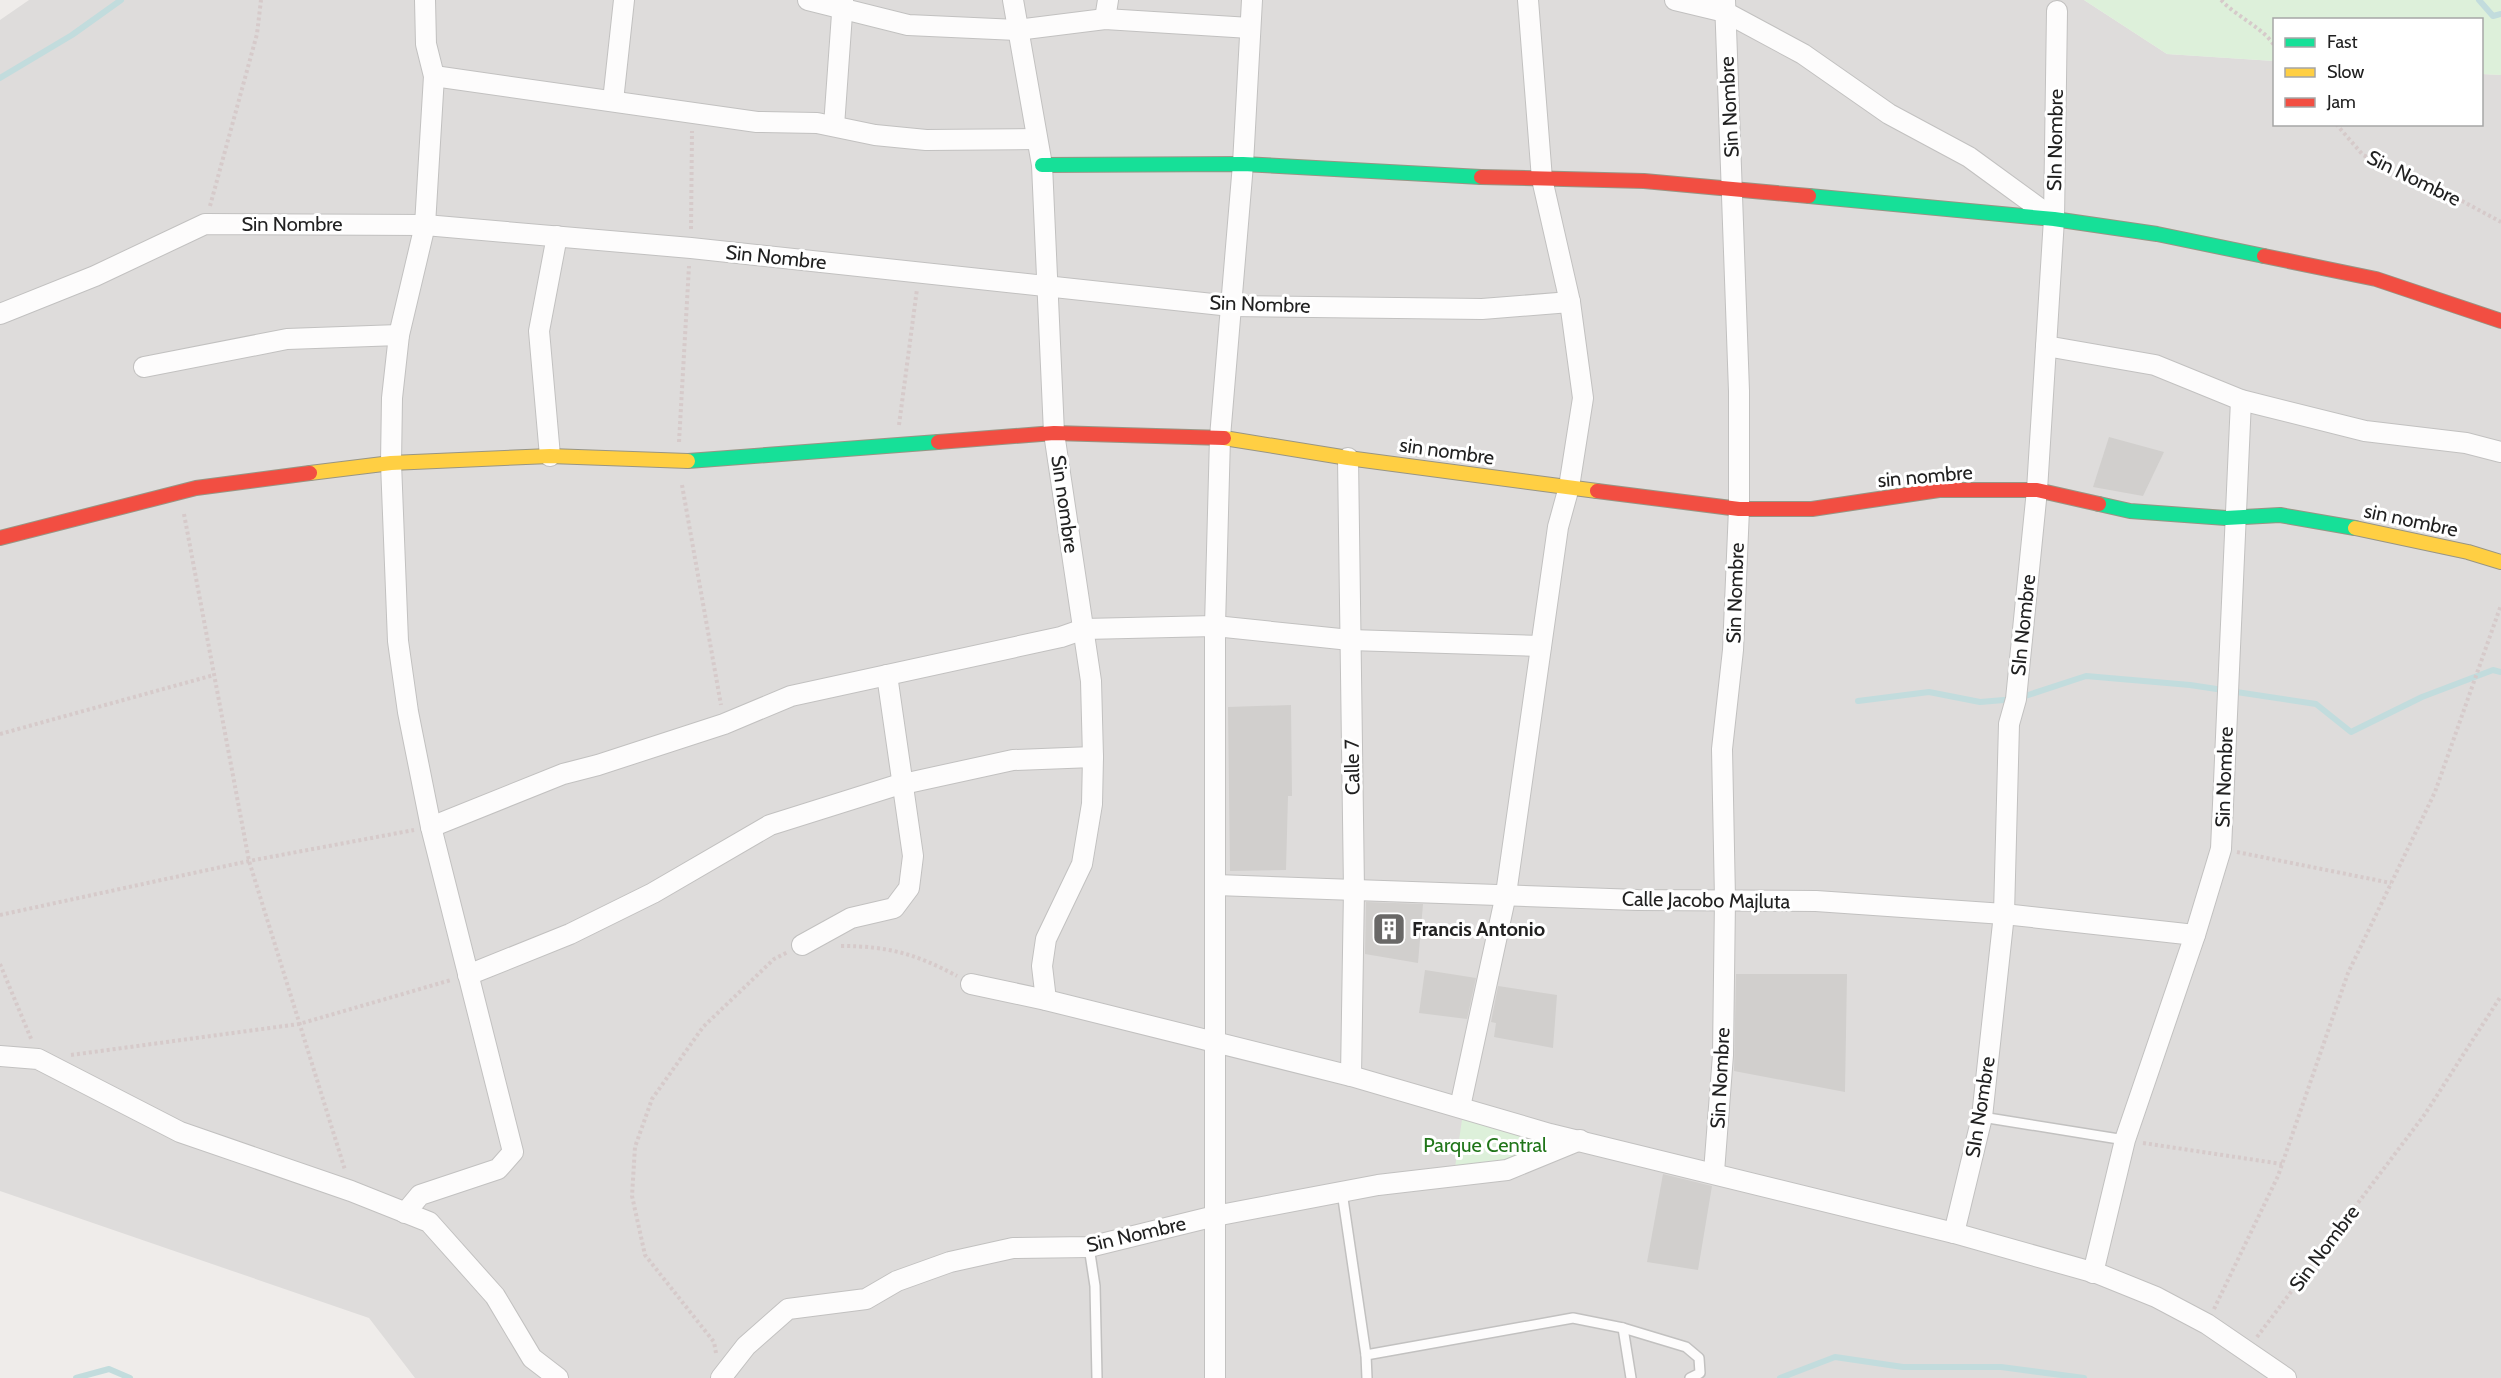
<svg xmlns="http://www.w3.org/2000/svg" width="2501" height="1378" font-family="Cabin,sans-serif">
<style>
.residential{fill:#dedcdb}
.park{fill:#ddf0da}
.lines{fill:none;stroke-linecap:round;stroke-linejoin:round}
.stream{stroke:#c2dcdd;stroke-width:6}
.building{fill:#d1cfcd}
.lane-casing{stroke:#c2c1c0;stroke-width:12}
.street-casing{stroke:#c2c1c0;stroke-width:22}
.fast-casing{stroke:#989584;stroke-width:16}
.slow-casing{stroke:#989584;stroke-width:16}
.jam-casing{stroke:#989584;stroke-width:16}
.path{stroke:#d6caca;stroke-width:4;stroke-dasharray:3 3;stroke-linecap:butt}
.lane{stroke:#fdfcfc;stroke-width:9}
.street{stroke:#fdfcfc;stroke-width:20}
.fast{stroke:#16e098;stroke-width:14}
.slow{stroke:#ffcf43;stroke-width:14}
.jam{stroke:#f24e42;stroke-width:14}
.labels{text-anchor:middle;stroke-width:6;stroke-linejoin:round;paint-order:stroke}
.street-label{font-size:20px;fill:#212121;stroke:#fff}
.poi-label{font-size:20px;font-weight:bold;fill:#212121;stroke:#fff;text-anchor:start}
.park-label{font-size:20px;fill:#207519;stroke:#fff}
</style>
<rect width="100%" height="100%" fill="#efecea"/>
<!-- residential -->
<path class="residential" d="M29 0H2084L2167 54 2274 61V124H2482V74L2501 75V1378H415L369 1318 0 1191V20Z"/>
<!-- park -->
<g class="park">
<path d="M2084 0H2501V75L2482 74V20H2274V61L2167 54Z"/>
<path d="M1463 1113 1572 1142 1506 1169 1454 1174Z"/>
</g>
<g class="lines">
<!-- stream -->
<g class="stream">
<path d="M2479 0 2493 16 2501 14"/>
<path d="M0 78 72 35 121 0"/>
<path d="M1858 701 1929 692 1980 702 2016 699 2086 676 2190 685 2316 704 2351 732 2422 697 2493 670 2501 672"/>
<path d="M76 1378 109 1369 130 1378"/>
<path d="M1780 1378 1835 1357 1903 1367H2001L2084 1378"/>
</g>
</g>
<!-- building -->
<g class="building">
<path d="M2109 437 2164 452 2143 496 2093 487Z"/>
<path d="M1291 705 1292 796H1288L1286 870 1230 871 1228 707Z"/>
<path d="M1366 902 1423 904 1418 963 1365 954Z"/>
<path d="M1425 970 1476 978 1467 1019 1419 1013Z"/>
<path d="M1736 974H1847L1845 1092 1734 1071Z"/>
<path d="M1498 986 1557 995 1553 1048 1494 1037 1496 1023 1491 1022Z"/>
<path d="M1663 1174 1712 1186 1698 1270 1647 1262Z"/>
</g>
<g class="lines">
<defs>
<g id="lane">
<path d="M1982 1117 2125 1140"/>
<path d="M1342 1192 1366 1355 1367 1378"/>
<path d="M1089 1247 1095 1286 1097 1378"/>
<path d="M1623 1328 1631 1378"/>
<path d="M1366 1355 1573 1318 1623 1328 1686 1347 1699 1358 1700 1373 1690 1378"/>
</g>
<g id="street">
<path d="M808 0 908 25 1017 30 1105 19 1250 28"/>
<path d="M1013 0 1042 165 1054 433 1091 681 1093 757 1092 804 1082 864 1046 939 1042 966 1046 1000"/>
<path d="M1675 0 1725 12 1803 54 1889 114 1969 157 2054 219"/>
<path d="M1105 19 1108 0"/>
<path d="M434 76 757 122 817 123 875 135 926 140 1037 139"/>
<path d="M613 101 624 0"/>
<path d="M834 126 843 0"/>
<path d="M0 314 95 276 205 224 425 225 691 248 1231 306 1482 309 1570 302"/>
<path d="M2046 346 2155 365 2241 400 2365 431 2466 443 2501 452"/>
<path d="M144 367 287 339 399 335"/>
<path d="M550 456 539 331 557 236"/>
<path d="M1348 458 1354 890 1351 1076"/>
<path d="M431 827 563 774 598 765 724 724 791 696 1061 637 1084 629 1215 626 1350 640 1541 646"/>
<path d="M1216 885 1638 900 1816 901 2004 914 2195 935"/>
<path d="M802 945 851 918 894 908 909 888 913 856 887 675"/>
<path d="M468 975 570 934 653 893 770 825 894 786 1013 760 1093 757"/>
<path d="M971 984 1046 1000 1351 1076 1550 1134 1954 1233 2099 1274 2156 1297 2207 1324 2286 1378"/>
<path d="M0 1056 38 1059 180 1132 351 1191 429 1222 495 1296 532 1358 558 1378"/>
<path d="M1460 1107 1506 894 1558 527 1569 487 1583 398 1570 302 1542 179 1528 0"/>
<path d="M1714 1172 1723 1055 1725 899 1722 749 1733 650 1739 509V391L1725 0"/>
<path d="M405 1213 420 1195 498 1169 513 1152 431 827 408 712 398 641 391 463 392 398 399 335 425 225 434 76 426 44 425 0"/>
<path d="M1954 1233 1982 1117 2004 914 2009 724 2016 699 2037 490 2054 219 2057 11"/>
<path d="M2093 1273 2125 1140 2195 935 2221 849 2241 400"/>
<path d="M721 1378 746 1346 788 1309 866 1299 897 1281 950 1262 1013 1248 1089 1247 1215 1216 1378 1185 1507 1170 1580 1140"/>
<path d="M1215 1378V626L1220 437 1243 164 1252 0"/>
</g>
<g id="fast">
<path d="M1042 165 1243 164 1481 177"/>
<path d="M1809 196 2054 219 2157 234 2264 256"/>
<path d="M688 461 938 442"/>
<path d="M2099 504 2130 511 2226 518 2280 515 2355 528"/>
</g>
<g id="slow">
<path d="M1224 438 1348 458 1597 491"/>
<path d="M310 473 391 463 550 456 688 461"/>
<path d="M2355 528 2468 552 2501 562"/>
</g>
<g id="jam">
<path d="M1481 177 1644 181 1809 196"/>
<path d="M2264 256 2376 279 2501 321"/>
<path d="M938 442 1054 433 1224 438"/>
<path d="M1597 491 1739 509H1812L1939 490H2037L2099 504"/>
<path d="M0 538 196 488 310 473"/>
</g>
</defs>
<!-- lane casing -->
<use href="#lane" class="lane-casing"/>
<!-- street casing -->
<use href="#street" class="street-casing"/>
<!-- fast casing -->
<use href="#fast" class="fast-casing"/>
<!-- slow casing -->
<use href="#slow" class="slow-casing"/>
<!-- jam casing -->
<use href="#jam" class="jam-casing"/>
<!-- path -->
<g class="path">
<path d="M2221 0C2237 17 2262 27 2274 45"/>
<path d="M2336 124 2363 155 2449 194 2501 222"/>
<path d="M210 206 257 34 261 0"/>
<path d="M691 229 692 131"/>
<path d="M899 425 917 289"/>
<path d="M679 442 689 266"/>
<path d="M682 485 721 705"/>
<path d="M184 514 249 861 345 1170"/>
<path d="M0 734 214 675"/>
<path d="M2237 852 2391 883"/>
<path d="M0 915 249 861 414 830"/>
<path d="M841 946C888 946 916 954 957 976"/>
<path d="M0 964 32 1041"/>
<path d="M71 1055 299 1024 451 980"/>
<path d="M2143 1143 2282 1164"/>
<path d="M2214 1309 2278 1176 2348 973 2435 792 2501 605"/>
<path d="M2257 1337 2425 1114 2501 996"/>
<path d="M716 1353 714 1342 645 1255 632 1196 635 1147 652 1099 703 1027 774 959 788 952"/>
</g>
<!-- lane -->
<use href="#lane" class="lane"/>
<!-- street -->
<use href="#street" class="street"/>
<!-- fast -->
<use href="#fast" class="fast"/>
<!-- slow -->
<use href="#slow" class="slow"/>
<!-- jam -->
<use href="#jam" class="jam"/>
</g>
<!-- icons -->
<defs>
<symbol id="building-square" viewBox="-11 -11 22 22"><rect x="-9" y="-9" width="18" height="18" rx="4" fill="#696867" stroke="#fff"/><path d="M-4-6H4V6H1V3H-1V6H-4ZM-2.5-4.3h1.7v1.8h-1.7ZM.8-4.3h1.7v1.8H.8ZM-2.5-1h1.7V.8h-1.7ZM.8-1h1.7V.8H.8Z" fill="#fff"/></symbol>
</defs>
<g fill-rule="evenodd">
<use href="#building-square" x="1370" y="910" width="38" height="38"/>
</g>
<g class="labels">
<!-- street labels -->
<g class="street-label">
<text transform="translate(1729 107) rotate(-93)" y="7">Sin Nombre</text>
<text transform="translate(2055 140) rotate(-89)" y="7">SIn Nombre</text>
<text transform="translate(2414 178) rotate(26)" y="7">Sin Nombre</text>
<text x="292" y="231">Sin Nombre</text>
<text transform="translate(776 257) rotate(6)" y="7">Sin Nombre</text>
<text transform="translate(1260 304) rotate(2)" y="7">Sin Nombre</text>
<text transform="translate(1447 451) rotate(8)" y="7">sin nombre</text>
<text transform="translate(1925 476) rotate(-5)" y="7">sin nombre</text>
<text transform="translate(1065 504) rotate(82)" y="7">Sin nombre</text>
<text transform="translate(2411 520) rotate(12)" y="7">sin nombre</text>
<text transform="translate(1735 593) rotate(-88)" y="7">Sin Nombre</text>
<text transform="translate(2023 625) rotate(-84)" y="7">SIn Nombre</text>
<text transform="translate(1352 767) rotate(-91)" y="7">Calle 7</text>
<text transform="translate(2224 777) rotate(-88)" y="7">Sin Nombre</text>
<text transform="translate(1706 900) rotate(1)" y="7">Calle Jacobo Majluta</text>
<text transform="translate(1720 1078) rotate(-87)" y="7">Sin Nombre</text>
<text transform="translate(1980 1107) rotate(-81)" y="7">SIn Nombre</text>
<text transform="translate(1136 1234) rotate(-13)" y="7">Sin Nombre</text>
<text transform="translate(2324 1248) rotate(-53)" y="7">Sin Nombre</text>
</g>
<!-- poi labels -->
<g class="poi-label">
<text x="1412" y="936">Francis Antonio</text>
</g>
<!-- park labels -->
<g class="park-label">
<text x="1485" y="1152">Parque Central</text>
</g>
</g>
<!-- legend -->
<rect x="2273" y="18" width="210" height="108" fill="#ffffff" stroke="#a6a6a6" stroke-width="1.5"/>
<rect x="2285" y="38" width="30" height="9" fill="#16e098" stroke="#a6a6a6" stroke-width="1.5"/>
<text x="2327" y="48" font-size="18" fill="#212121">Fast</text>
<rect x="2285" y="68" width="30" height="9" fill="#ffcf43" stroke="#a6a6a6" stroke-width="1.5"/>
<text x="2327" y="78" font-size="18" fill="#212121">Slow</text>
<rect x="2285" y="98" width="30" height="9" fill="#f24e42" stroke="#a6a6a6" stroke-width="1.5"/>
<text x="2327" y="108" font-size="18" fill="#212121">Jam</text>
</svg>
